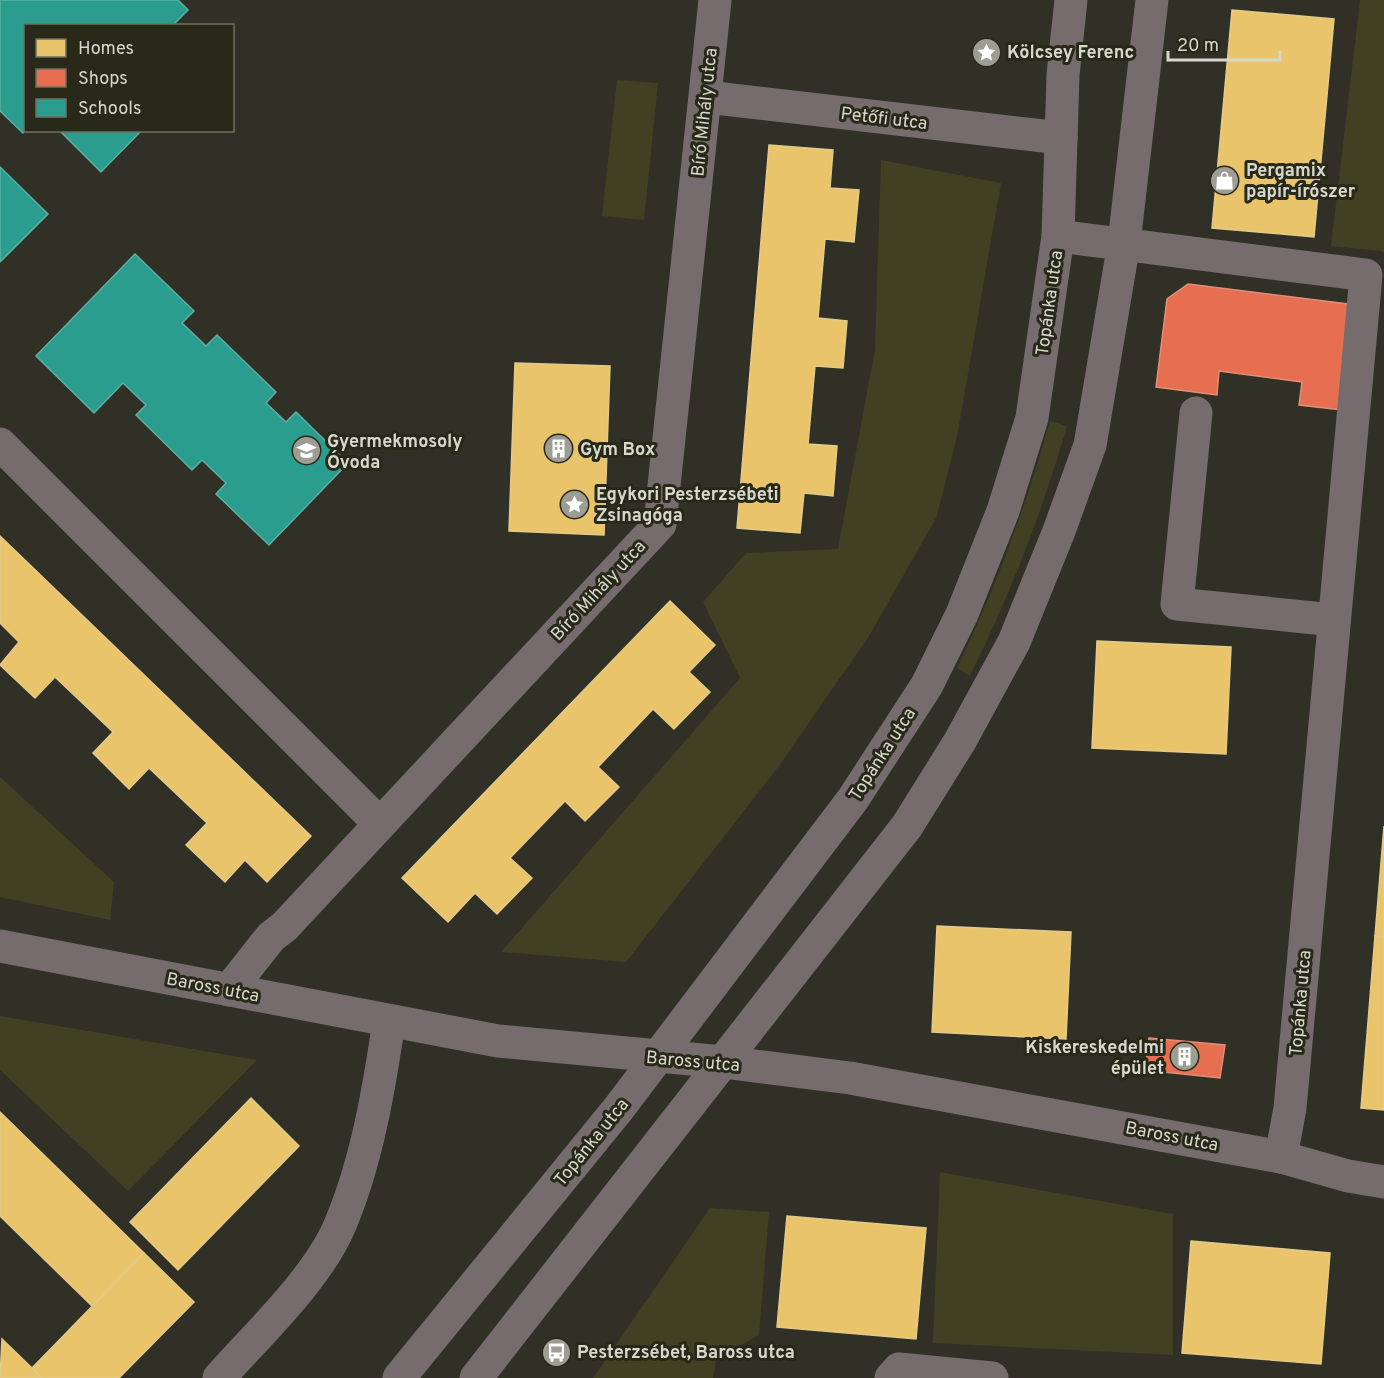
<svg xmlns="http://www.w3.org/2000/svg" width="1384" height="1378" font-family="Overpass,sans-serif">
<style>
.green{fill:#404023}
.homes{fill:#e9c46a;stroke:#e4ca88;stroke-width:1.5}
.shops{fill:#e76f51;stroke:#e28e76;stroke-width:1.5}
.schools{fill:#2a9d8f;stroke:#5eafa2;stroke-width:1.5}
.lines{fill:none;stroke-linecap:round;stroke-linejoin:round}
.minor{stroke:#766b6d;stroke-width:33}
.labels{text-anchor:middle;stroke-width:6;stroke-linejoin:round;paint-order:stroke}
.poi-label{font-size:18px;font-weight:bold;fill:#d7d8cd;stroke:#292919;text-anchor:start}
.street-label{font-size:18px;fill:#d7d8cd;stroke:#292919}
</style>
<rect width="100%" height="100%" fill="#303026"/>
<!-- green -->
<g class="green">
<path d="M1360 0H1384V253L1382 251 1331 246Z"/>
<path d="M617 80 658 83 644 220 602 216Z"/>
<path d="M881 160 1001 183 957 437 936 518 869 636 779 766 626 962 501 952 740 678 703 602 746 553 838 549 875 349Z"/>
<path d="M1050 421 1067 426C1042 513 1010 595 970 676L957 668C996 588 1026 506 1050 421Z"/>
<path d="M0 777 114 882 110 920 0 897Z"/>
<path d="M0 1016 257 1060 128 1191 0 1070Z"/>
<path d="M940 1172 1173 1214V1355L933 1343Z"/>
<path d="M710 1208 769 1212 759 1335 716 1359 713 1378H593Z"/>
</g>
<!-- homes -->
<g class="homes">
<path d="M1232 10 1334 19 1314 237 1212 228Z"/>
<path d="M769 145 833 150 830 188 859 190 854 242 825 239 818 318 847 321 843 368 815 366 808 444 837 446 833 496 804 493 800 533 737 528Z"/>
<path d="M515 363 610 366 604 535 509 531Z"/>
<path d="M0 536 311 836 267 882 245 860 225 882 186 845 207 823 149 768 129 789 93 753 113 732 55 677 35 698 0 665 19 642 0 623Z"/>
<path d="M670 601 715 645 689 672 710 692 674 729 653 709 598 767 619 787 585 821 565 801 510 858 532 878 497 914 475 893 448 922 402 878Z"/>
<path d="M1097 641 1231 647 1226 754 1092 748Z"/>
<path d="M1384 826V937L1375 936Z"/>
<path d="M937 926 1071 932 1066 1039 932 1032Z"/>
<path d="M1375 936 1384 937V1110L1361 1108Z"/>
<path d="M251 1098 299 1146 178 1270 130 1222Z"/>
<path d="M0 1112 144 1253 92 1306 0 1216Z"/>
<path d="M787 1216 926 1228 916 1339 777 1327Z"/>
<path d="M1191 1241 1330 1253 1321 1364 1182 1353Z"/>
<path d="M144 1253 194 1302 119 1378H41L32 1368Z"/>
<path d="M2 1339 32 1368 41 1378H0Z"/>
</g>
<!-- shops -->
<g class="shops">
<path d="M1188 284 1356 305 1342 410 1299 405 1302 382 1219 371 1217 395 1156 387 1167 299Z"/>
<path d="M1149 1038 1225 1045 1220 1078 1145 1070Z"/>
</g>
<!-- schools -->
<g class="schools">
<path d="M0 0H178L188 10 172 26H26V130L23 133 0 111Z"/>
<path d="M59 130H142L101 172Z"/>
<path d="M0 167 48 214 0 262Z"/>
<path d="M135 254 194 311 182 323 206 346 217 335 276 392 266 403 286 422 296 412 348 463 269 545 216 494 226 483 202 460 192 470 136 415 146 405 123 383 94 413 36 356Z"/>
</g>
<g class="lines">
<!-- minor -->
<g class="minor">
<path d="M706 97 1061 138"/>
<path d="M1058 236 1366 275 1290 1108 1281 1157"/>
<path d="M1196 413 1177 604 1334 620"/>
<path d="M0 444 379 823"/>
<path d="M0 946 498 1041 723 1062 850 1078 1281 1157 1348 1176 1384 1182"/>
<path d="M229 990 271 937 285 926 660 524 715 0"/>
<path d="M219 1378C257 1335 318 1278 340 1225 367 1161 379 1089 389 1021"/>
<path d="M399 1378 619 1108 853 799 927 685 962 614 1003 511 1032 418 1058 236 1063 75 1071 0"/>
<path d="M476 1378 907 826 960 741 1014 642 1059 531 1090 445 1124 243 1152 0"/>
<path d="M891 1378 899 1369 992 1378"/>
</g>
</g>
<!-- icons -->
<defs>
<symbol id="sight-disc" viewBox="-11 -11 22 22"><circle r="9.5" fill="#9d9d93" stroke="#292919"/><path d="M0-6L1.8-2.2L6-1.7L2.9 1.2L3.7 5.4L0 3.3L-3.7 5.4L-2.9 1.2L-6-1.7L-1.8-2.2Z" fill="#fff"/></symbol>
<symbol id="shop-disc" viewBox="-11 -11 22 22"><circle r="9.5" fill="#9d9d93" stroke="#292919"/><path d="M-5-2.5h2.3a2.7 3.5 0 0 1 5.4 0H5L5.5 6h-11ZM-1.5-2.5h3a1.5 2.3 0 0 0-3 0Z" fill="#fff"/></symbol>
<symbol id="building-disc" viewBox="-11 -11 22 22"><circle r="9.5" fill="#9d9d93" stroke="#292919"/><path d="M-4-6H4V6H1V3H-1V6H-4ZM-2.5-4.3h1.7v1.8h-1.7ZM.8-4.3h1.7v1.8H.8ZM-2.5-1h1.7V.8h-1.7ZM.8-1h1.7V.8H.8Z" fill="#fff"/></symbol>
<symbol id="school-disc" viewBox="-11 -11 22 22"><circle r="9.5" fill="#9d9d93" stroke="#292919"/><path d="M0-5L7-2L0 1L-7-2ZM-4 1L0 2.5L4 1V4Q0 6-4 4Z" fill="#fff"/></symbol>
<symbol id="bus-disc" viewBox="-11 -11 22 22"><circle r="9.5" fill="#9d9d93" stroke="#292919"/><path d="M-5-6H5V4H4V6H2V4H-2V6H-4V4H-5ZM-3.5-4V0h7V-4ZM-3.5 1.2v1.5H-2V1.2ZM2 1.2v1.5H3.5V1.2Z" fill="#fff"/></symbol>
</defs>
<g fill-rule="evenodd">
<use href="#sight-disc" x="970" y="36" width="33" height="33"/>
<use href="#shop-disc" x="1208" y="164" width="33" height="33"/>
<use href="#building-disc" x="542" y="432" width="33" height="33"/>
<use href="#school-disc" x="290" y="434" width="33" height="33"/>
<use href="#sight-disc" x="558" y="488" width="33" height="33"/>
<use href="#building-disc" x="1168" y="1040" width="33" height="33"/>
<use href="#bus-disc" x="540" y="1336" width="33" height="33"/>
</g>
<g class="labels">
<!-- poi labels -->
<g class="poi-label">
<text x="1007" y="58">Kölcsey Ferenc</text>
<text x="1246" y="176">Pergamix<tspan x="1246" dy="21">papír-írószer</tspan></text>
<text x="327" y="447">Gyermekmosoly<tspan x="327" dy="21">Óvoda</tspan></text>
<text x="580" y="455">Gym Box</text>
<text x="596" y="500">Egykori Pesterzsébeti<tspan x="596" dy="21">Zsinagóga</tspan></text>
<text x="1164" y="1053" text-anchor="end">Kiskereskedelmi<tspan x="1164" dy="21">épület</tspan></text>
<text x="577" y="1358">Pesterzsébet, Baross utca</text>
</g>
<!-- street labels -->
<g class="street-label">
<text transform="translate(704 112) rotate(-84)" y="6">Bíró Mihály utca</text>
<text transform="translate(884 118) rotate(7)" y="6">Petőfi utca</text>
<text transform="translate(1049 303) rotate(-82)" y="6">Topánka utca</text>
<text transform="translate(598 590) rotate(-47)" y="6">Bíró Mihály utca</text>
<text transform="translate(882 754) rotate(-57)" y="6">Topánka utca</text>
<text transform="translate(213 987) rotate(11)" y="6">Baross utca</text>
<text transform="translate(1300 1003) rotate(-85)" y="6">Topánka utca</text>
<text transform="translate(693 1061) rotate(5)" y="6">Baross utca</text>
<text transform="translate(1172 1136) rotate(11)" y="6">Baross utca</text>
<text transform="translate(591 1142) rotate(-51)" y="6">Topánka utca</text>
</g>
</g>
<!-- legend -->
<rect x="24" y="24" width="210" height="108" fill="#292919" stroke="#6f6f61" stroke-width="1.5"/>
<rect x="36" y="39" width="30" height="18" fill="#e9c46a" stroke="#6f6f61" stroke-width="1.5"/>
<text x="78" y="54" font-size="18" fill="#d7d8cd">Homes</text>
<rect x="36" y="69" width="30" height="18" fill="#e76f51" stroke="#6f6f61" stroke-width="1.5"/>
<text x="78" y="84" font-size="18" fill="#d7d8cd">Shops</text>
<rect x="36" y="99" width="30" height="18" fill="#2a9d8f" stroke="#6f6f61" stroke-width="1.5"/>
<text x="78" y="114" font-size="18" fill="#d7d8cd">Schools</text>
<!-- scale -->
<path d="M1168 51v9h112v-9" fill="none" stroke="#d7d8cd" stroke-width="3"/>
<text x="1177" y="51" font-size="18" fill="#d7d8cd" stroke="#292919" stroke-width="4.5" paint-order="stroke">20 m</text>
</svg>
